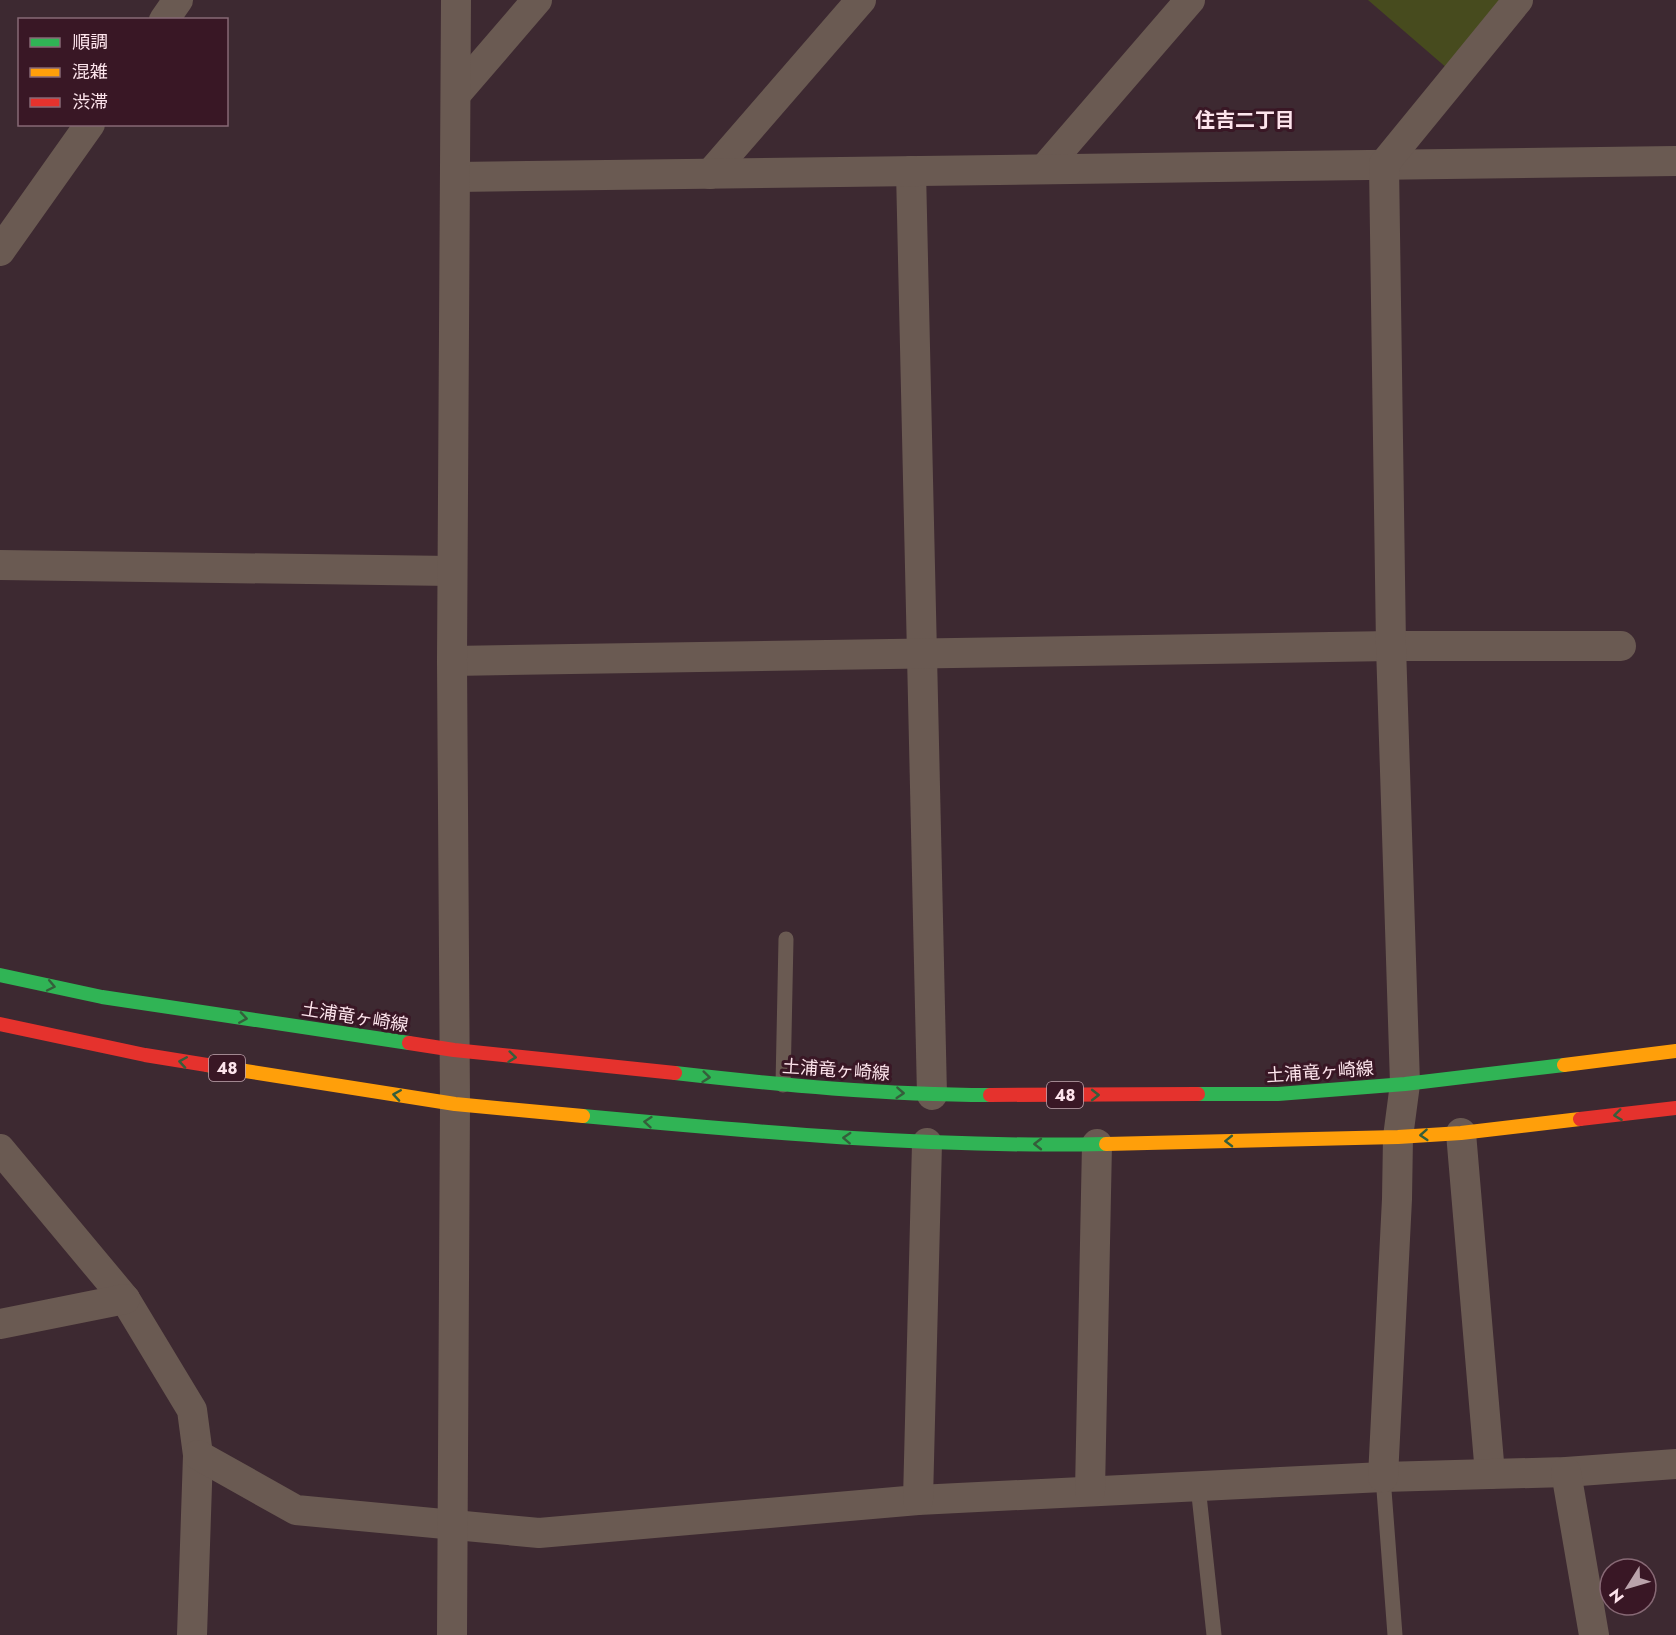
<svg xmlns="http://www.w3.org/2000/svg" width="1676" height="1635" font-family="Jost,'Noto Sans JP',sans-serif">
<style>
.green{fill:#474b1e}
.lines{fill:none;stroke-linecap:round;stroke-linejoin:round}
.lane{stroke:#6a5a52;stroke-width:15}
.street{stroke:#6a5a52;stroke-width:30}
.fast{stroke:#30b455;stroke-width:14}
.slow{stroke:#ff9f0a;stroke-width:14}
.jam{stroke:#e5322d;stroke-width:14}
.oneway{stroke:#355e3b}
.labels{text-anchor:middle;stroke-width:6;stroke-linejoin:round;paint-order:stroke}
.shield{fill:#391725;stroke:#c2a6b0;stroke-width:1.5}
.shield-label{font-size:16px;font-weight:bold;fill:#fde4ec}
.street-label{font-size:18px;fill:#fde4ec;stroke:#391725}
.neighbourhood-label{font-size:20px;font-weight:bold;fill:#fde4ec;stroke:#391725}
</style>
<rect width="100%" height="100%" fill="#3d2931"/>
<!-- green -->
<path class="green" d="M1368 0H1506L1448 69Z"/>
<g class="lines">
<!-- lane -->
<g class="lane">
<path d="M783 1085 786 939"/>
<path d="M1383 1477 1395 1635"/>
<path d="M1198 1486 1214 1635"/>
</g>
<!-- street -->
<g class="street">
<path d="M164 20 178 0"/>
<path d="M457 93 537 0"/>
<path d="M1044 169 1190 0"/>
<path d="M911 171 932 1095"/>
<path d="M710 174 861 0"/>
<path d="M456 177 1676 161"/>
<path d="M0 251 90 124"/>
<path d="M0 565 452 571"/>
<path d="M452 661 1391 646H1621"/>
<path d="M1461 1133 1490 1474"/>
<path d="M0 1149 125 1299 192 1410 198 1455 192 1635"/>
<path d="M0 1324 125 1299"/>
<path d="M198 1455 296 1510 539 1533 918 1500 1383 1477 1566 1472 1676 1464"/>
<path d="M1566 1472 1594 1635"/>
<path d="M1383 1477 1397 1199 1398 1137 1405 1084 1391 646 1384 164 1518 0"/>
<path d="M1090 1491 1097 1144"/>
<path d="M918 1500 927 1143"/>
<path d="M452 1635 455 1104 452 661 456 0"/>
</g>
<!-- fast -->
<g class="fast">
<path d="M0 975 102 997 409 1043"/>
<path d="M675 1073C780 1085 885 1095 990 1095"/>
<path d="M1198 1094H1278L1405 1084 1564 1065"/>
<path d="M583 1116C757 1132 931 1148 1106 1144"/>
</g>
<!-- slow -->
<g class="slow">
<path d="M207 1065 455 1104 583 1116"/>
<path d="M1564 1065 1676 1051"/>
<path d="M1106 1144 1398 1137 1461 1133 1580 1119"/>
</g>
<!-- jam -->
<g class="jam">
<path d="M0 1024 145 1055 207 1065"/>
<path d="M409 1043 454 1050 675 1073"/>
<path d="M990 1095 1198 1094"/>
<path d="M1580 1119 1676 1108"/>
</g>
</g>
<!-- one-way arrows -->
<defs><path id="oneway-chevron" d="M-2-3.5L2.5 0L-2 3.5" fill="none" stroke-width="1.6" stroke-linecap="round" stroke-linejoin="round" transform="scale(1.5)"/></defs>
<g class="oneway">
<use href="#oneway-chevron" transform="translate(51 986) rotate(12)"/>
<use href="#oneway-chevron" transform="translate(243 1018) rotate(9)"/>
<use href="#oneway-chevron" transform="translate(512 1057) rotate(6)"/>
<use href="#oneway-chevron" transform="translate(183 1062) rotate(-171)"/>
<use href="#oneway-chevron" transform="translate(706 1077) rotate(6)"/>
<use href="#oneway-chevron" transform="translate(900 1093) rotate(4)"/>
<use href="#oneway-chevron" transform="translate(397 1095) rotate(-171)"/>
<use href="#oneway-chevron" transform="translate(1095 1095)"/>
<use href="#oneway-chevron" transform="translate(1618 1115) rotate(173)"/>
<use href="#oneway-chevron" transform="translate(648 1122) rotate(-175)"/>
<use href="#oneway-chevron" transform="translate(1424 1135) rotate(176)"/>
<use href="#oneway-chevron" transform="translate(847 1138) rotate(-177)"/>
<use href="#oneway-chevron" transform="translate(1229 1141) rotate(179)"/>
<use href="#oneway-chevron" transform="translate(1038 1144) rotate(-180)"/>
</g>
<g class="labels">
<!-- shield labels -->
<g class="shield">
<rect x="209" y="1055" width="36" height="26" rx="4.5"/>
<rect x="1047" y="1082" width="36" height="26" rx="4.5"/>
</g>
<g class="shield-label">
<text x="227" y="1074">48</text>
<text x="1065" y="1101">48</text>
</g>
<!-- street labels -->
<g class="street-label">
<text transform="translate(355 1017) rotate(9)" y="6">土浦竜ヶ崎線</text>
<text transform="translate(836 1070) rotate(4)" y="6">土浦竜ヶ崎線</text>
<text transform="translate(1320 1072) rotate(-4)" y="6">土浦竜ヶ崎線</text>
</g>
<!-- neighbourhood labels -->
<g class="neighbourhood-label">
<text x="1245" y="127">住吉二丁目</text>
</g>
</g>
<!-- legend -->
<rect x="18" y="18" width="210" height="108" fill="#391725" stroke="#876975" stroke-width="1.5"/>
<rect x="30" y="38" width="30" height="9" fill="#30b455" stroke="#876975" stroke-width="1.5"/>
<text x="72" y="48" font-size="18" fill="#fde4ec">順調</text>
<rect x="30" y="68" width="30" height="9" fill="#ff9f0a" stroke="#876975" stroke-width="1.5"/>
<text x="72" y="78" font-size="18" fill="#fde4ec">混雑</text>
<rect x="30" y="98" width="30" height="9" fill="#e5322d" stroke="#876975" stroke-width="1.5"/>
<text x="72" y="108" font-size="18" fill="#fde4ec">渋滞</text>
<!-- north arrow -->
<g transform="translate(1628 1587) rotate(233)"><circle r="28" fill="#391725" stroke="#876975" stroke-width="1.5"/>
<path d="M0-4.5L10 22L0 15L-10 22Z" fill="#baa3ab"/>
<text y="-9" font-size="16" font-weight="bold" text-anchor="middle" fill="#fde4ec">N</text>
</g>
</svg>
